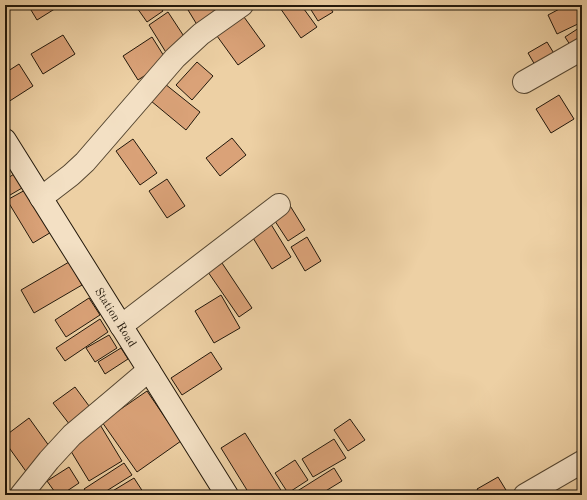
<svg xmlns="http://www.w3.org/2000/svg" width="587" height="500" font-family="'Old Standard TT',serif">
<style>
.building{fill:#daa278;stroke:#22180b}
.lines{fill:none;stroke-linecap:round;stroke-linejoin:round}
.minor-casing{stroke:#554631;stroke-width:24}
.secondary-casing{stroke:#22180b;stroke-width:24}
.minor{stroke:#f3e0c4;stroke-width:22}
.secondary{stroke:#f3e0c4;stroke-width:22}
.labels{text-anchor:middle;stroke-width:3;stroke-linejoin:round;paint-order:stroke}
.street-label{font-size:12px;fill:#22180b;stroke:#f3e0c4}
</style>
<rect width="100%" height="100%" fill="#edd0a4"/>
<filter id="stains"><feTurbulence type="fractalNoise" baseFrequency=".005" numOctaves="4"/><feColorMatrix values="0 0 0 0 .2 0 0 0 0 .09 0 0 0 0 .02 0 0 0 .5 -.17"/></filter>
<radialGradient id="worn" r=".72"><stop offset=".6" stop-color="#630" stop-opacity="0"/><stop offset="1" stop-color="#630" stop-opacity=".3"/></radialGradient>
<!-- building -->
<g class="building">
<path d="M28 5H61L37 20Z"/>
<path d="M135 5H159L163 11 147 22Z"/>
<path d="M185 5H212L218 17 199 28Z"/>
<path d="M278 5H301L317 27 301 38Z"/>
<path d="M308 5H328L333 12 318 21Z"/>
<path d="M567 5H582V22L557 34 548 15Z"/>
<path d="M168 12 187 41 167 54 149 25Z"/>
<path d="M244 17 265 46 238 65 217 36Z"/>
<path d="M582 26V46L574 51 565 37Z"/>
<path d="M63 35 75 54 43 74 31 54Z"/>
<path d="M152 37 167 61 138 80 123 56Z"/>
<path d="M547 42 558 60 539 72 528 53Z"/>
<path d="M197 62 213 76 192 100 176 85Z"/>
<path d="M19 64 33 86 5 104V73Z"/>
<path d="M165 84 200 112 186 130 151 101Z"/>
<path d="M559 95 574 119 551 133 536 109Z"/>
<path d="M232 138 246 155 220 176 206 158Z"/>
<path d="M133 139 157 173 140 185 116 151Z"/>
<path d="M14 174 22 188 5 198V180Z"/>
<path d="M167 179 185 206 167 218 149 191Z"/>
<path d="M27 189 53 231 33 243 7 200Z"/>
<path d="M289 204 305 230 288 241 271 215Z"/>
<path d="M269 221 291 257 272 269 250 233Z"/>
<path d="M307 237 321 261 305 271 291 247Z"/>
<path d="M69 262 82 285 34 313 21 290Z"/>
<path d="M222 263 252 308 239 317 208 272Z"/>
<path d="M221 295 240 328 214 343 195 311Z"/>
<path d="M89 298 100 315 66 337 55 320Z"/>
<path d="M100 319 108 332 65 361 56 348Z"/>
<path d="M109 335 117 348 95 362 86 348Z"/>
<path d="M121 348 128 359 105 374 98 362Z"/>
<path d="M211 352 222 369 182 395 171 378Z"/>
<path d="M75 387 92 410 70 425 53 403Z"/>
<path d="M147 391 181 441 137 472 102 422Z"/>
<path d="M29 418 52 450 30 477 5 442V436Z"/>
<path d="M350 419 365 440 348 451 334 430Z"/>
<path d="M99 423 122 461 89 481 66 443Z"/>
<path d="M245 433 284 495H250L221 448Z"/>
<path d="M334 439 346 458 313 477 302 459Z"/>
<path d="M295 460 308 480 288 493 275 473Z"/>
<path d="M124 463 132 475 100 495H88L84 489Z"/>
<path d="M69 467 79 483 61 495H57L47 481Z"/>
<path d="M334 468 342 481 319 495H291Z"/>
<path d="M498 477 509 495H480L477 489Z"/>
<path d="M134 478 145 495H106Z"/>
<path d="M5 482 13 495H5Z"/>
</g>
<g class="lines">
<defs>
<g id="minor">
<path d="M524 82 582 49"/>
<path d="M41 198 71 175 85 162 175 58 201 34 242 5"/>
<path d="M121 326 279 205"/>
<path d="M21 495 49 460 72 435 116 398 149 370"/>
<path d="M525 495 582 462"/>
</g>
<g id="secondary">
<path id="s1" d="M5 140 227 495"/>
</g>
</defs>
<!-- minor casing -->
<use href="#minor" class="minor-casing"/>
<!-- secondary casing -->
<use href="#secondary" class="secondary-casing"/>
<!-- minor -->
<use href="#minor" class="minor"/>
<!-- secondary -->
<use href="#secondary" class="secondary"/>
</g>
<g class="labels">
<!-- street labels -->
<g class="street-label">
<text dy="4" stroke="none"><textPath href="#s1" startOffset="209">Station Road</textPath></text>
</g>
</g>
<!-- margin -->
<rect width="587" height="500" fill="none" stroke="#edd0a4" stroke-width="20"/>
<rect x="6" y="6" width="575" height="488" fill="none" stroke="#22180b" stroke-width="2"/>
<rect x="10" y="10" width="567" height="480" fill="none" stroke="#22180b"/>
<rect width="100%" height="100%" filter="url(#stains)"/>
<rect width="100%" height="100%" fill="url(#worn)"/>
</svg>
